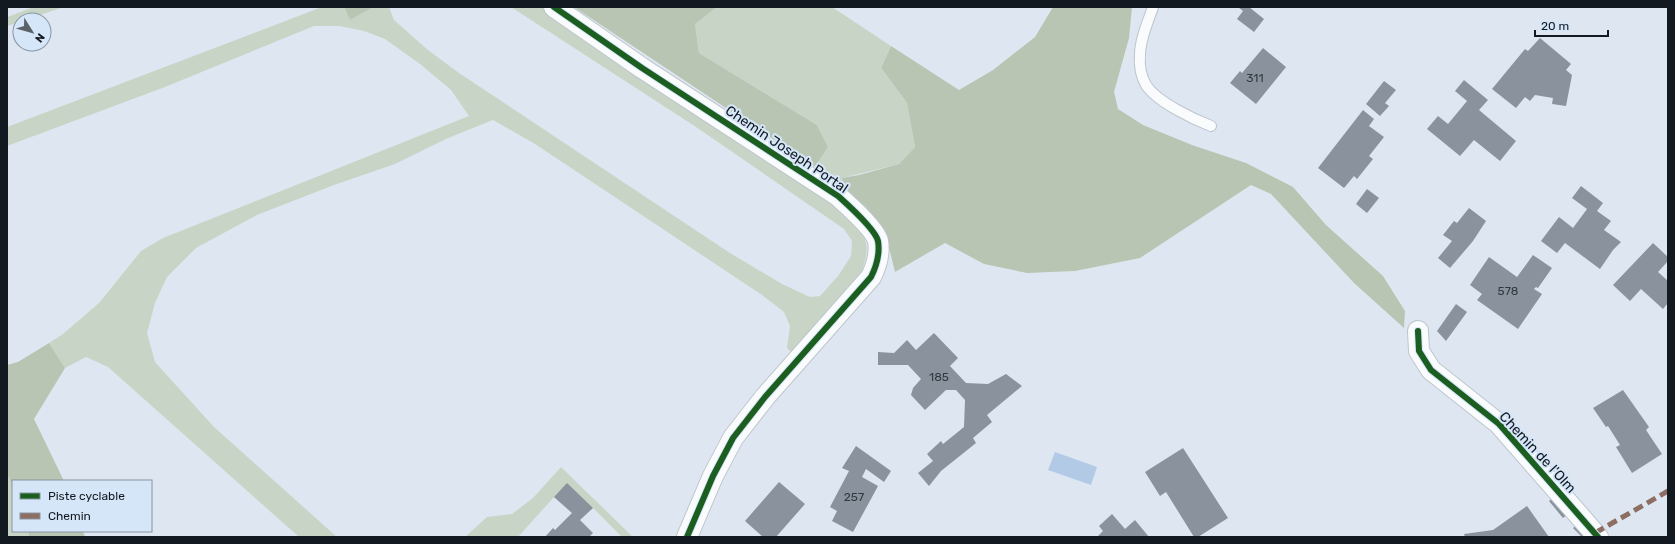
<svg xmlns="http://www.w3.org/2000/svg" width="1675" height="544" font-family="Rubik,sans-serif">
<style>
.green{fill:#c8d5c6}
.forest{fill:#b8c5b3}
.water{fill:#b3cae6}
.building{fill:#8a939d}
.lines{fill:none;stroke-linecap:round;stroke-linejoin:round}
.lane-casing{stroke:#bec5cd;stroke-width:12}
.street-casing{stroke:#bec5cd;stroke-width:22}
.lane{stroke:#fafbfd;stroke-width:10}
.street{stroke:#fafbfd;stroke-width:20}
.quiet{stroke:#8d6e63;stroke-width:5;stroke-dasharray:10 5;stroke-linecap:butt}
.cycleway-casing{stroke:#d6e6f9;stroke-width:8}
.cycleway{stroke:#1b5e20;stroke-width:6}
.labels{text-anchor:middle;stroke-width:4;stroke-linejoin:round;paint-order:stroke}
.number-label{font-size:12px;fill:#31383f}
.street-label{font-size:14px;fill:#131920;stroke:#d6e6f9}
</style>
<rect width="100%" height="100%" fill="#dee7f1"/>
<!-- green -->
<g class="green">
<path d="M34 7H64L25 20H20V22L7 26V17Z"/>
<path d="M322 7H344L350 20 370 8 389 7 394 20 428 50 459 73 730 253 782 284 810 297 820 296 838 276 851 256 852 241 844 229 696 127 511 7H541L805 182C823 195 862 220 866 243 868 253 865 261 862 271L792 353 787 348 790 326 784 312 762 295 535 144 493 120 448 138 395 164 334 185 257 215 196 248 167 277 155 303 147 333 155 362 214 427 337 537H299L108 367 86 357 65 368 49 343 63 334 99 303 141 251 163 238 469 116 451 90 420 64 385 39 364 31 339 26H314L165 87 7 146V127Z"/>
<path d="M717 7H832L891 46 881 68 907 103 915 147 899 164 842 178 845 189 815 167 828 147 817 125 699 53 695 24Z"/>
<path d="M561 467 633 537H622L593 508 554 497 518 537H465L487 517 512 514 533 498Z"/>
<path d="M7 473 13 488V531H28L29 537H7Z"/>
</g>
<!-- forest -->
<g class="forest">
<path d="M344 7H373L350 20Z"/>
<path d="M574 7H717L695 24 699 53 817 125 828 147 815 167Z"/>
<path d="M1053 7H1132L1129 38 1114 92 1118 109 1143 125 1192 145 1246 163 1293 187 1326 225 1383 276 1405 311 1404 328 1354 283 1271 194 1251 185 1140 258 1075 271 1027 273 984 264 945 243 895 272 886 235 866 207 845 189 842 178 859 175 899 164 915 147 907 103 881 68 891 46 959 90 993 70 1035 37Z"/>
<path d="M49 343 65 368 34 419 64 481H13V488L7 473V365L18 362Z"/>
<path d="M28 531H83L85 537H29Z"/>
</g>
<!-- water -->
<path class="water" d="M1055 452 1097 467 1091 485 1048 470Z"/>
<!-- building -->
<g class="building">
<path d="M1238 7H1249L1264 19 1254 32 1237 19 1243 11Z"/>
<path d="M1540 38 1571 64 1566 70 1572 75 1566 106 1552 104 1553 98 1535 95 1530 101 1525 97 1516 108 1492 89 1525 49 1528 51Z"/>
<path d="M1263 48 1286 67 1256 104 1230 83 1240 71 1242 73Z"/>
<path d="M1464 80 1488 100 1479 110 1516 141 1500 161 1474 140 1460 156 1427 129 1438 116 1448 124 1467 101 1455 91Z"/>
<path d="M1384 81 1396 90 1385 103 1389 106 1380 116 1366 104Z"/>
<path d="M1363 110 1374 119 1369 126 1384 137 1369 156 1373 159 1357 179 1354 176 1344 188 1318 168Z"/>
<path d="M1581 186 1603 203 1597 211 1611 221 1604 230 1621 242 1613 250 1600 269 1565 243 1557 253 1541 241 1559 217 1573 228 1587 209 1572 198Z"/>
<path d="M1367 189 1379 198 1367 213 1356 204Z"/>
<path d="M1469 208 1486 221 1473 241 1450 268 1438 258 1452 241 1443 235 1454 221 1457 223Z"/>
<path d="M1653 243 1668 257V261L1658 272 1668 281V303L1663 309 1641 289 1630 301 1613 285Z"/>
<path d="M1533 255 1552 268 1538 288 1536 287 1534 289 1542 294 1518 329 1477 300 1482 294 1470 285 1489 257 1517 277Z"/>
<path d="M1456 304 1467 312 1446 341 1437 331Z"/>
<path d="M934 333 958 358 950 366 966 383 988 384 1006 374 1022 386 987 415 992 422 973 438 976 443 941 471 929 486 918 473 933 461 927 454 941 441 943 444 964 427 965 400 956 390H946L925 410 911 395 913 388 921 379 908 365H878V352L894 353 907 340 916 350Z"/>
<path d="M1623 390 1649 427 1646 430 1662 454 1632 473 1616 447 1620 445 1608 426 1606 427 1593 408Z"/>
<path d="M856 446 891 471 884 482 866 469 862 477 878 486 853 532 832 521 837 511 830 507 849 471 842 468Z"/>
<path d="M1183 448 1228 518 1198 537H1194L1166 492 1160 496 1145 472Z"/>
<path d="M779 482 805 504 776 537H763L745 521Z"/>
<path d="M567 483 593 508 580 520 593 533 589 537H545L553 528 555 530 572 513 554 497Z"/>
<path d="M1555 496 1569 513 1563 518 1549 501Z"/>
<path d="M1527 506 1549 537H1465L1464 534 1493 530Z"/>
<path d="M1112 514 1125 529 1135 520 1149 537H1097L1103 531 1099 526Z"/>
<path d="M1578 524 1586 534 1582 537 1573 528Z"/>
</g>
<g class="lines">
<defs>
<path id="lane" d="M1153 7C1148 22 1140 39 1140 55 1139 65 1141 76 1146 85 1157 102 1193 119 1211 126"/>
<g id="street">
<path d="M554 7 642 68 838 196C848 205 875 229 878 241 880 253 876 267 871 277L765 397 733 438 713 476 687 537"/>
<path d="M1418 331 1419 351 1431 370 1499 424 1598 537"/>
</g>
</defs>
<!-- lane casing -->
<use href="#lane" class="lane-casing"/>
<!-- street casing -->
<use href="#street" class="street-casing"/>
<!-- lane -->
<use href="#lane" class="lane"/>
<!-- street -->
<use href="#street" class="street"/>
<!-- quiet -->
<path class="quiet" d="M1595 533 1668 491"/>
<defs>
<g id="cycleway">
<path d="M554 7 642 68 838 196C848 205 875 229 878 241 880 253 876 267 871 277L765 397 733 438 713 476 687 537"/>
<path d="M1418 331 1419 351 1431 370 1499 424 1598 537"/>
</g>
</defs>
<!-- cycleway casing -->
<use href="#cycleway" class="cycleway-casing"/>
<!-- cycleway -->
<use href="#cycleway" class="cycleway"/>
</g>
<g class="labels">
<!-- number labels -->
<g class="number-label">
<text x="1255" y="82">311</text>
<text x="1508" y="295">578</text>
<text x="939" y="381">185</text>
<text x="854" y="501">257</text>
</g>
<!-- street labels -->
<g class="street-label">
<text transform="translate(787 149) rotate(34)" y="5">Chemin Joseph Portal</text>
<text transform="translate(1538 452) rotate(47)" y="5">Chemin de l'Olm</text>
</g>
</g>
<!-- border -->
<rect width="1675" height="544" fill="none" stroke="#131920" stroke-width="16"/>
<!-- legend -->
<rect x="12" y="480" width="140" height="52" fill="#d6e6f9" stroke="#8894a2"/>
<rect x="20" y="493" width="20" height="6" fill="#1b5e20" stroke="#8894a2"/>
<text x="48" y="500" font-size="12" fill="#131920">Piste cyclable</text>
<rect x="20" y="513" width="20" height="6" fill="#8d6e63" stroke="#8894a2"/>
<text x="48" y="520" font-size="12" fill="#131920">Chemin</text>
<!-- north arrow -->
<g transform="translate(32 32) rotate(127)"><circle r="19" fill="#d6e6f9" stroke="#8894a2"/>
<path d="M0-3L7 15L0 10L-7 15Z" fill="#5a6169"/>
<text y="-6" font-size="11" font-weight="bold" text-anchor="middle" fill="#131920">N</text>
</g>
<!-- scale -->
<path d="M1535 30v6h73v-6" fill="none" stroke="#131920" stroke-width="2"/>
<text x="1541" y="30" font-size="12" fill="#131920" stroke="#d6e6f9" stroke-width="3" paint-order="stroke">20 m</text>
</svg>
